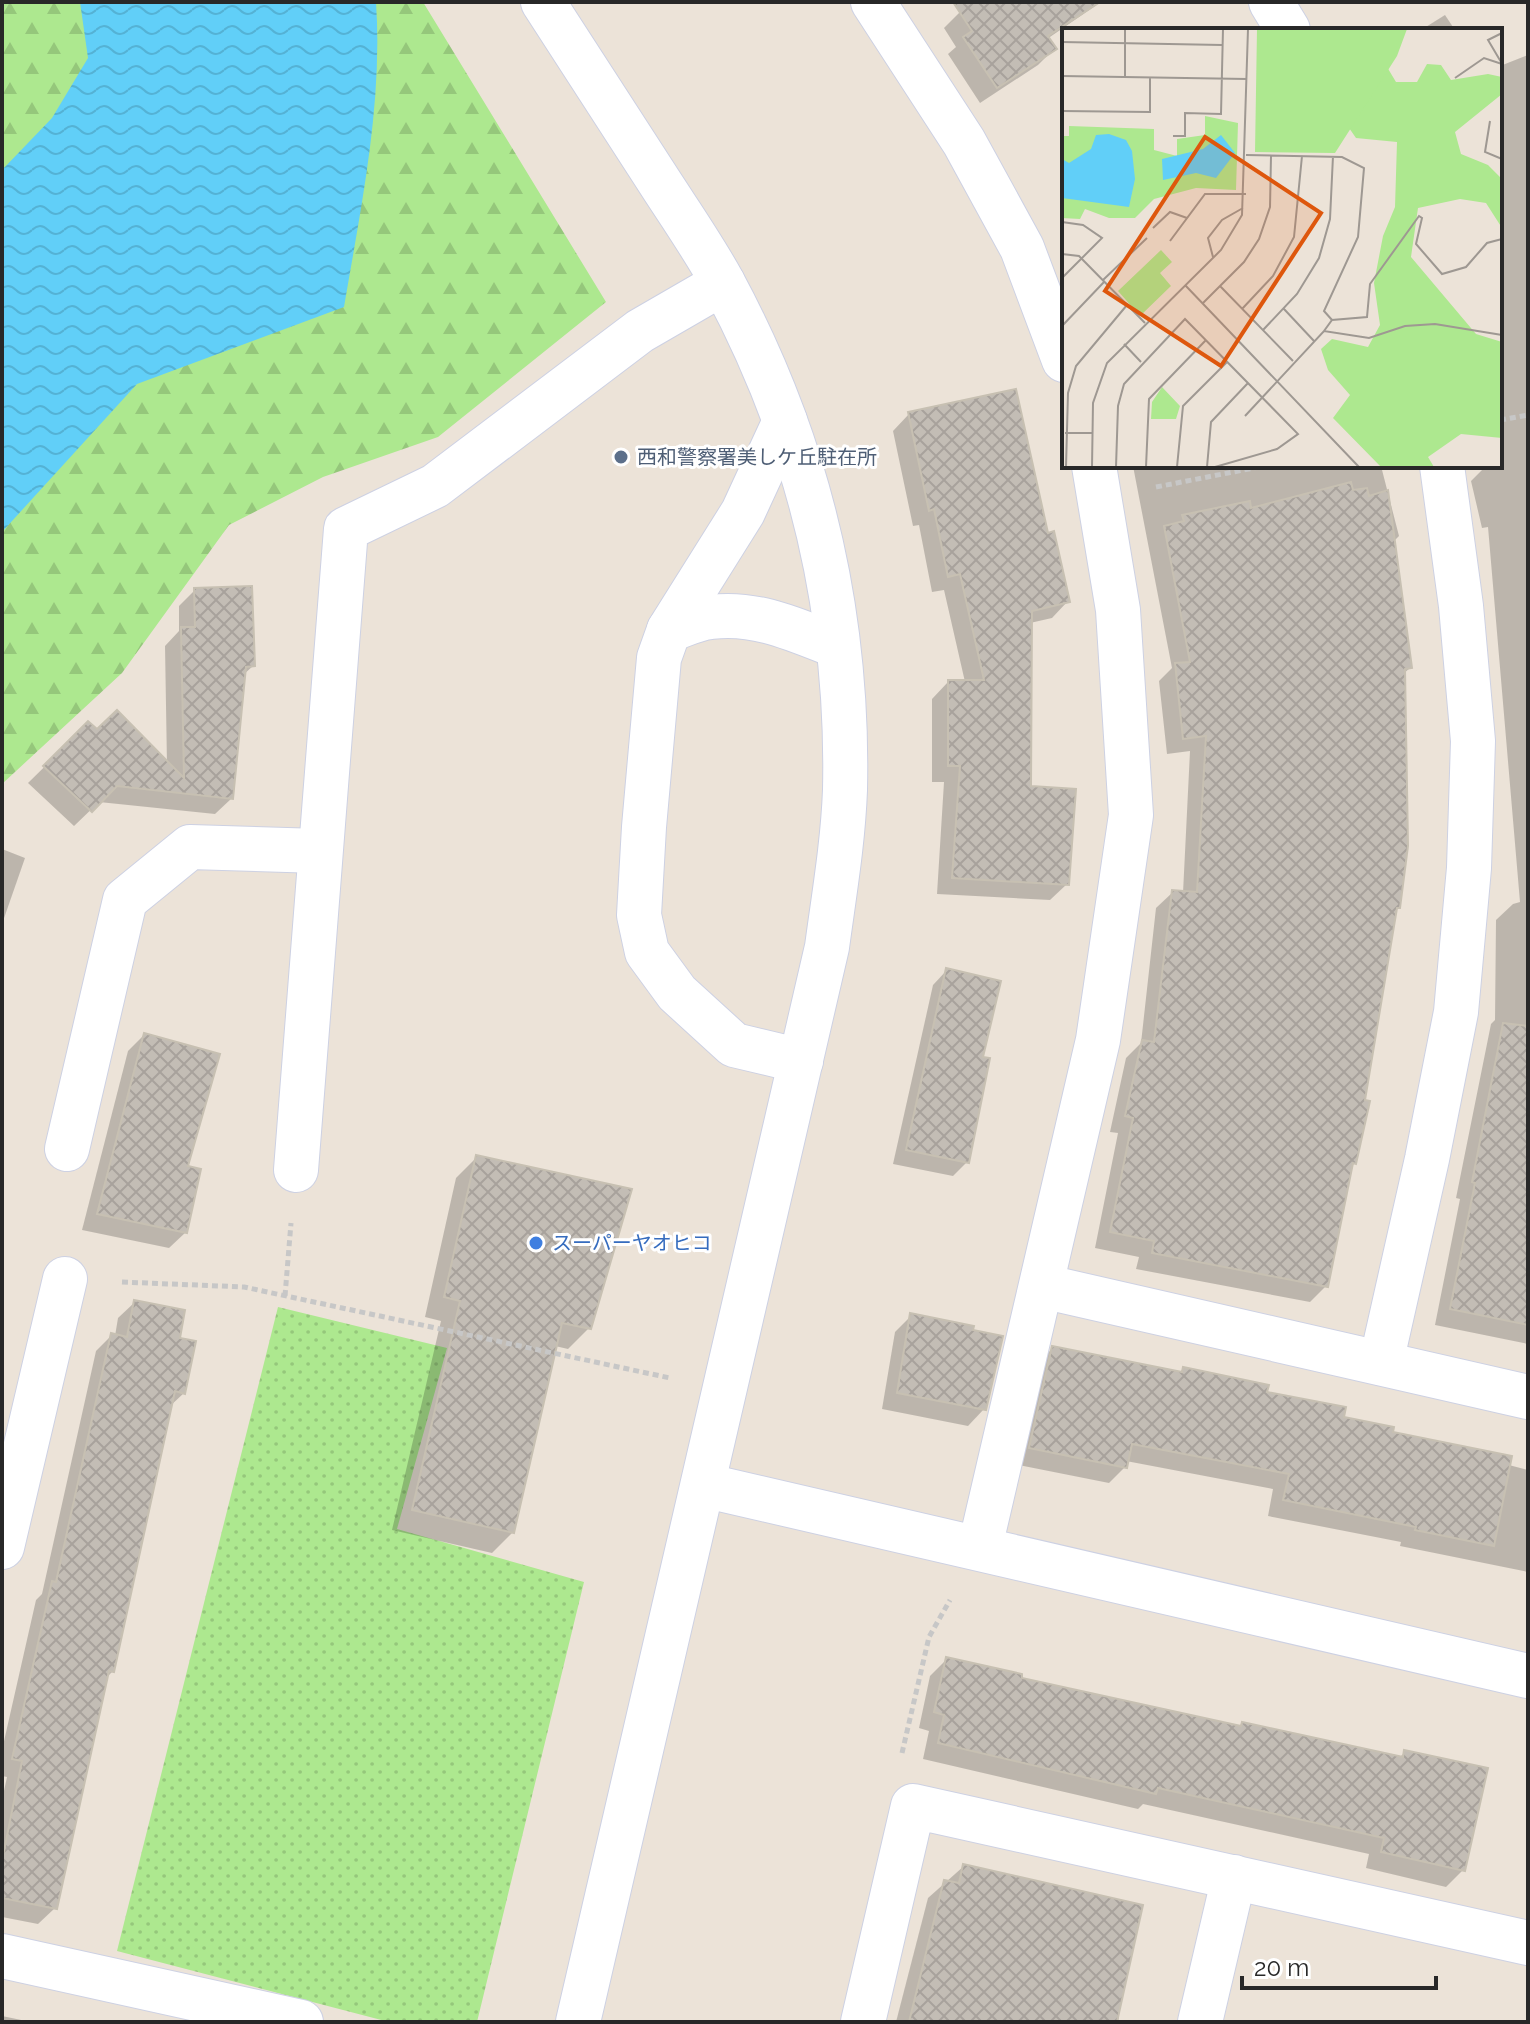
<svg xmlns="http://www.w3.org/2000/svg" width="1530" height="2024" font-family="Raleway,'Noto Sans JP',sans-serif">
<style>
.forest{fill:url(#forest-firs)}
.park{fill:url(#park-dots)}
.water{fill:url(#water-waves)}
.shadow{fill:#0003}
.building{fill:url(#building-cross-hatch);stroke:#c7c0b2;stroke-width:2}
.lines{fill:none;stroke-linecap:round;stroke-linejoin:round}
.minor-casing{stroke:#cdd1e3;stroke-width:46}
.path{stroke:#c7c7c7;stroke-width:5;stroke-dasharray:6 4;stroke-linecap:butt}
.minor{stroke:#fff;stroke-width:44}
.service-dot{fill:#5c6f8a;stroke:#fff;stroke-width:3}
.shop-dot{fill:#3f7fe0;stroke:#fff;stroke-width:3}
.labels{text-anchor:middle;stroke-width:6;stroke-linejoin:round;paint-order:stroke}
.service-label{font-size:20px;fill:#4e5e75;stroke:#fff;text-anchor:start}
.shop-label{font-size:20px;fill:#366cbe;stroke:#fff;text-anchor:start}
.inset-road{fill:none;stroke:#9e9892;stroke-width:2}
.view{fill:#de570d;fill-opacity:0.15;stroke:#de570d;stroke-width:4}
.inset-edge{fill:none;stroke:#282828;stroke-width:4}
</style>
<defs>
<pattern id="forest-firs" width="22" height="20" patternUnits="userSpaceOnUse" patternTransform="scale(2)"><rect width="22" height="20" fill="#ade88f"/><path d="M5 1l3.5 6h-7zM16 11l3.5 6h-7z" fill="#95c77b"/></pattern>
<pattern id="park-dots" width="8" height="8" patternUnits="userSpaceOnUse" patternTransform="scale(2)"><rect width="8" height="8" fill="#ade88f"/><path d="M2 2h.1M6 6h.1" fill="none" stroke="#95c77b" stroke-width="1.8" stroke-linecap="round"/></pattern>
<pattern id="water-waves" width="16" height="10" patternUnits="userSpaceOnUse" patternTransform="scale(2)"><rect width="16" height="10" fill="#61cff8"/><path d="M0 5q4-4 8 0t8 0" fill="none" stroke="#54b2d5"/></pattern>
<pattern id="building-cross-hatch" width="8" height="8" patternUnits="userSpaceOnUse" patternTransform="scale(2)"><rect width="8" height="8" fill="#c3bdb5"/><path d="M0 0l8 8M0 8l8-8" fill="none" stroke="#a8a29c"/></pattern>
</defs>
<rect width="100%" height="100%" fill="#ece3d8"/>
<!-- forest -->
<path class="forest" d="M2 2H423L606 302 438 437 323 477 229 525 122 673 2 784Z"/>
<!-- park -->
<path class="park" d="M278 1307 447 1348 397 1529 584 1582 477 2022H389L117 1951Z"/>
<!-- water -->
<path class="water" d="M80 2H376C383 104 361 207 344 307L137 384 2 532V170L52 118 88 58Z"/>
<!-- shadow -->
<g class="shadow">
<path d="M959 2H1101L1047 39 1054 49 1038 65 980 103 948 54 956 47 944 28 960 12Z"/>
<path d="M1445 15 1455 30H1421Z"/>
<path d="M1528 55V1344L1435 1325 1460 1199 1456 1198 1491 1024 1495 1020 1496 920 1513 904 1520 902 1488 527 1482 528 1471 481 1486 466H1500V66Z"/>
<path d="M909 414 1047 535 1068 601 1052 618 1030 623 1029 788 1067 884 1050 900 937 894 944 782H932V699L948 682H965L944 590 932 592 919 525 913 526 893 431Z"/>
<path d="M1133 466H1381L1399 536 1393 542 1410 668 1403 674 1395 910 1355 1163 1350 1167 1326 1286 1310 1302 1136 1269 1139 1257 1095 1248 1118 1133 1110 1132 1126 1058 1141 1043 1156 908 1173 892 1183 893 1190 751 1167 754 1159 681 1172 668Z"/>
<path d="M195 590 253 666 243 675 232 798 215 814 99 802 74 826 28 783 88 724 97 732 167 765 165 646 179 631V606Z"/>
<path d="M2 849 25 858 2 924Z"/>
<path d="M947 970 981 1059 967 1162 953 1176 893 1164 933 985Z"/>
<path d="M144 1035 185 1168 186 1232 169 1248 82 1230 128 1051Z"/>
<path d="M477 1157 589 1328 568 1349 555 1346 513 1532 492 1553 392 1530 441 1321 425 1317 456 1178Z"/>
<path d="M135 1302 178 1340 184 1393 169 1407 113 1671 105 1679 55 1908 38 1924 2 1917V1800L7 1777 2 1776V1750L36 1600 42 1594 96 1351 112 1335 115 1336 118 1318Z"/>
<path d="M911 1316 984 1409 968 1426 882 1409 895 1332Z"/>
<path d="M1053 1348 1179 1374 1183 1369 1391 1434 1528 1470V1572L1400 1546 1401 1542 1268 1516 1273 1489 1126 1461 1125 1467 1109 1483 1014 1464 1037 1364Z"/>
<path d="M947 1659 1019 1679 1240 1728 1398 1759 1405 1752 1463 1870 1446 1887 1366 1868 1369 1854 1143 1804 1138 1809 923 1759 929 1731 919 1728 930 1676Z"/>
<path d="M964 1866 1119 2016 1118 2022H896L928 1898Z"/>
<path d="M2 2016 31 2022H2Z"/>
</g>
<!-- building -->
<g class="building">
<path d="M953 2H1100L1048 36 1057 49 997 88 963 37 972 31Z"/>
<path d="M1016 389 1048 533 1054 531 1070 602 1032 611 1031 786 1076 789 1069 885 952 878 960 766H948V680H984L960 574 948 577 934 509 929 511 908 412Z"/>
<path d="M1351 482 1353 490 1367 488 1369 496 1388 490 1412 668 1405 669 1408 846 1400 908H1397L1365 1100 1370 1101 1356 1164 1353 1163 1328 1287 1152 1253 1154 1241 1110 1232 1133 1118 1125 1116 1142 1040 1154 1042 1172 890 1197 892 1206 736 1183 739 1175 663 1190 662 1164 526 1184 521 1182 515 1250 501 1251 508Z"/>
<path d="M252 586 255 666 246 667 233 799 117 786 92 812 43 766 88 721 97 729 117 710 184 778 181 627H195L194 588Z"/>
<path d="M946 968 1001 981 983 1057 990 1058 969 1163 906 1150Z"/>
<path d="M1503 1023 1528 1026V1325L1450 1309 1475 1183 1472 1182Z"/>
<path d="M144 1033 220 1054 188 1166 201 1169 187 1233 97 1214Z"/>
<path d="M476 1155 632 1189 591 1329 562 1323 514 1533 412 1510 460 1301 444 1297Z"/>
<path d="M134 1300 185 1310 180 1338 196 1341 185 1394 175 1391 114 1672 109 1671 57 1909 2 1898V1861L22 1761 12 1759 52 1581 56 1582 111 1333 127 1337Z"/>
<path d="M910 1313 974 1326 973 1330 1003 1336 986 1410 897 1393Z"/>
<path d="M1052 1346 1182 1372 1183 1367 1269 1385 1267 1392 1346 1407 1344 1417 1394 1427 1393 1432 1512 1456 1494 1546 1415 1530 1416 1527 1283 1500 1289 1474 1132 1444 1127 1468 1029 1448Z"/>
<path d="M946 1657 1022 1674V1678L1241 1726 1242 1722 1403 1757 1404 1750 1488 1768 1465 1871 1381 1852 1384 1838 1158 1788 1156 1794 938 1743 944 1715 934 1712Z"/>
<path d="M963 1864 1143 1905 1117 2022H909L944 1880 959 1883Z"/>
</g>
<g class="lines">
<defs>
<g id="minor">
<path d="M543 2C580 60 618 117 655 175 678 211 703 246 723 283 808 441 849 611 845 790 843 843 834 895 827 947L578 2022"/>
<path d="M873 2 964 142 1022 248 1064 360"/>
<path d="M1271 2 1288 30"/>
<path d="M785 421 743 512 669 630 659 658 644 827 639 915 647 952 677 993 734 1045 801 1061"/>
<path d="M669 630C682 626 697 618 711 617 756 611 796 630 837 646"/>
<path d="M67 1149 125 900 190 847 320 851"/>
<path d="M296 1170 346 529 435 486 640 331 723 283"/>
<path d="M1042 1286 1528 1397"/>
<path d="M1381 1363 1427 1159 1456 1012 1469 868 1473 741 1461 606 1442 466"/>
<path d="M703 1485 1528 1676"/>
<path d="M2 1547 65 1279"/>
<path d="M980 1547 1098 1040 1131 815 1118 610 1094 466"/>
<path d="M2 1956 301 2022"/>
<path d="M863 2022 913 1806 1528 1943"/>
<path d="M1200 2022 1234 1877"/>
</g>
</defs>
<!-- minor casing -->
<use href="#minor" class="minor-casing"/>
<!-- path -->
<g class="path">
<path d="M1500 420 1528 415"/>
<path d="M1156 487 1264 466"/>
<path d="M122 1282 244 1287 670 1378"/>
<path d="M285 1296 291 1223"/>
<path d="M902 1753 929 1637 950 1600"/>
</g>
<!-- minor -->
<use href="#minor" class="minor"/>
</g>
<!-- markers -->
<circle class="service-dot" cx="621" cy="457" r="8"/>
<circle class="shop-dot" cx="536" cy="1243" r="8"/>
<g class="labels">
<!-- service labels -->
<g class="service-label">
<text x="637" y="464">西和警察署美しケ丘駐在所</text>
</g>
<!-- shop labels -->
<g class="shop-label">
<text x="552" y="1250">スーパーヤオヒコ</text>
</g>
</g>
<!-- overview -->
<g transform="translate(1062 28)">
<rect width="440" height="440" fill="#ece3d8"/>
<path d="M322 34 334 54H355L365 36 379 37 389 52 426 46 440 49V66L393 104 399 126 426 137 440 151V200L424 175 398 171 356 180 349 229 414 306 440 314V410L399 406 366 429 372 439H319L271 390 288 367 266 342 259 321 270 311 306 319 318 297 312 255 321 208 333 179 335 114 294 110 285 97ZM143 88 176 95 174 162 134 160 92 171 73 190H47L23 181 18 191 0 190V108H7V98L92 101V122L115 128V111L143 107Z" fill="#ade88f"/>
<path d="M195 1H345L335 28 273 125 193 124ZM99 222 110 234 98 245 109 258 78 288 56 263ZM100 359 118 378 114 391H89L90 374Z" fill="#ade88f"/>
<path d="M47 106 64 112 70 123 73 151 67 179 0 170V131L7 135 29 121 34 107ZM159 107 173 125 154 150 134 145 101 152 100 131 141 121Z" fill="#61cff8"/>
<path class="inset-road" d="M0 14 160 17M439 34 426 12 440 5M0 48 185 51M63 49V1M393 50 422 30 440 36M0 83 88 84V49M428 93 423 124 440 131M111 108H123V85L159 86 161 1M184 127 280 129 302 140 296 209 262 283 270 292M0 194 21 197 40 210 0 250M91 200 108 184 125 190M108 213 143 166H184M0 226 17 228 83 295M151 229 146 210 160 192 181 180M41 252 85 210M123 257 297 439M158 258 231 333M141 275 182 234 197 211 208 179 209 128M180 281 211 248 232 209 240 128M222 281 252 313M0 298 42 254M201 302 235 266 257 230 268 191 271 128M262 303 270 292 305 289 308 256 357 188 360 190 354 216 380 246 404 239 425 215 440 211M62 316 79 334M183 388 262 303 307 310 343 298 373 296 440 307M3 405H30M4 439 6 365 14 338 65 277M30 439 31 375 45 335 159 222 180 187 186 1M54 439 56 378 62 356 123 291 236 406 215 421 153 439M84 439 87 371 144 312M115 439 121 378 165 334M145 439 149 394 186 355"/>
<path class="view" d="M143 109 259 185 159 338 43 263Z"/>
<rect width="440" height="440" class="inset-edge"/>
</g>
<!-- border -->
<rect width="1530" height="2024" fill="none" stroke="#282828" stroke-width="8"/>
<!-- scale -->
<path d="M1242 1976v12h194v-12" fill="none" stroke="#282828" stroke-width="4"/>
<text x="1254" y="1976" font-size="24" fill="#282828" stroke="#ffffff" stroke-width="6" paint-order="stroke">20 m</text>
</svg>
